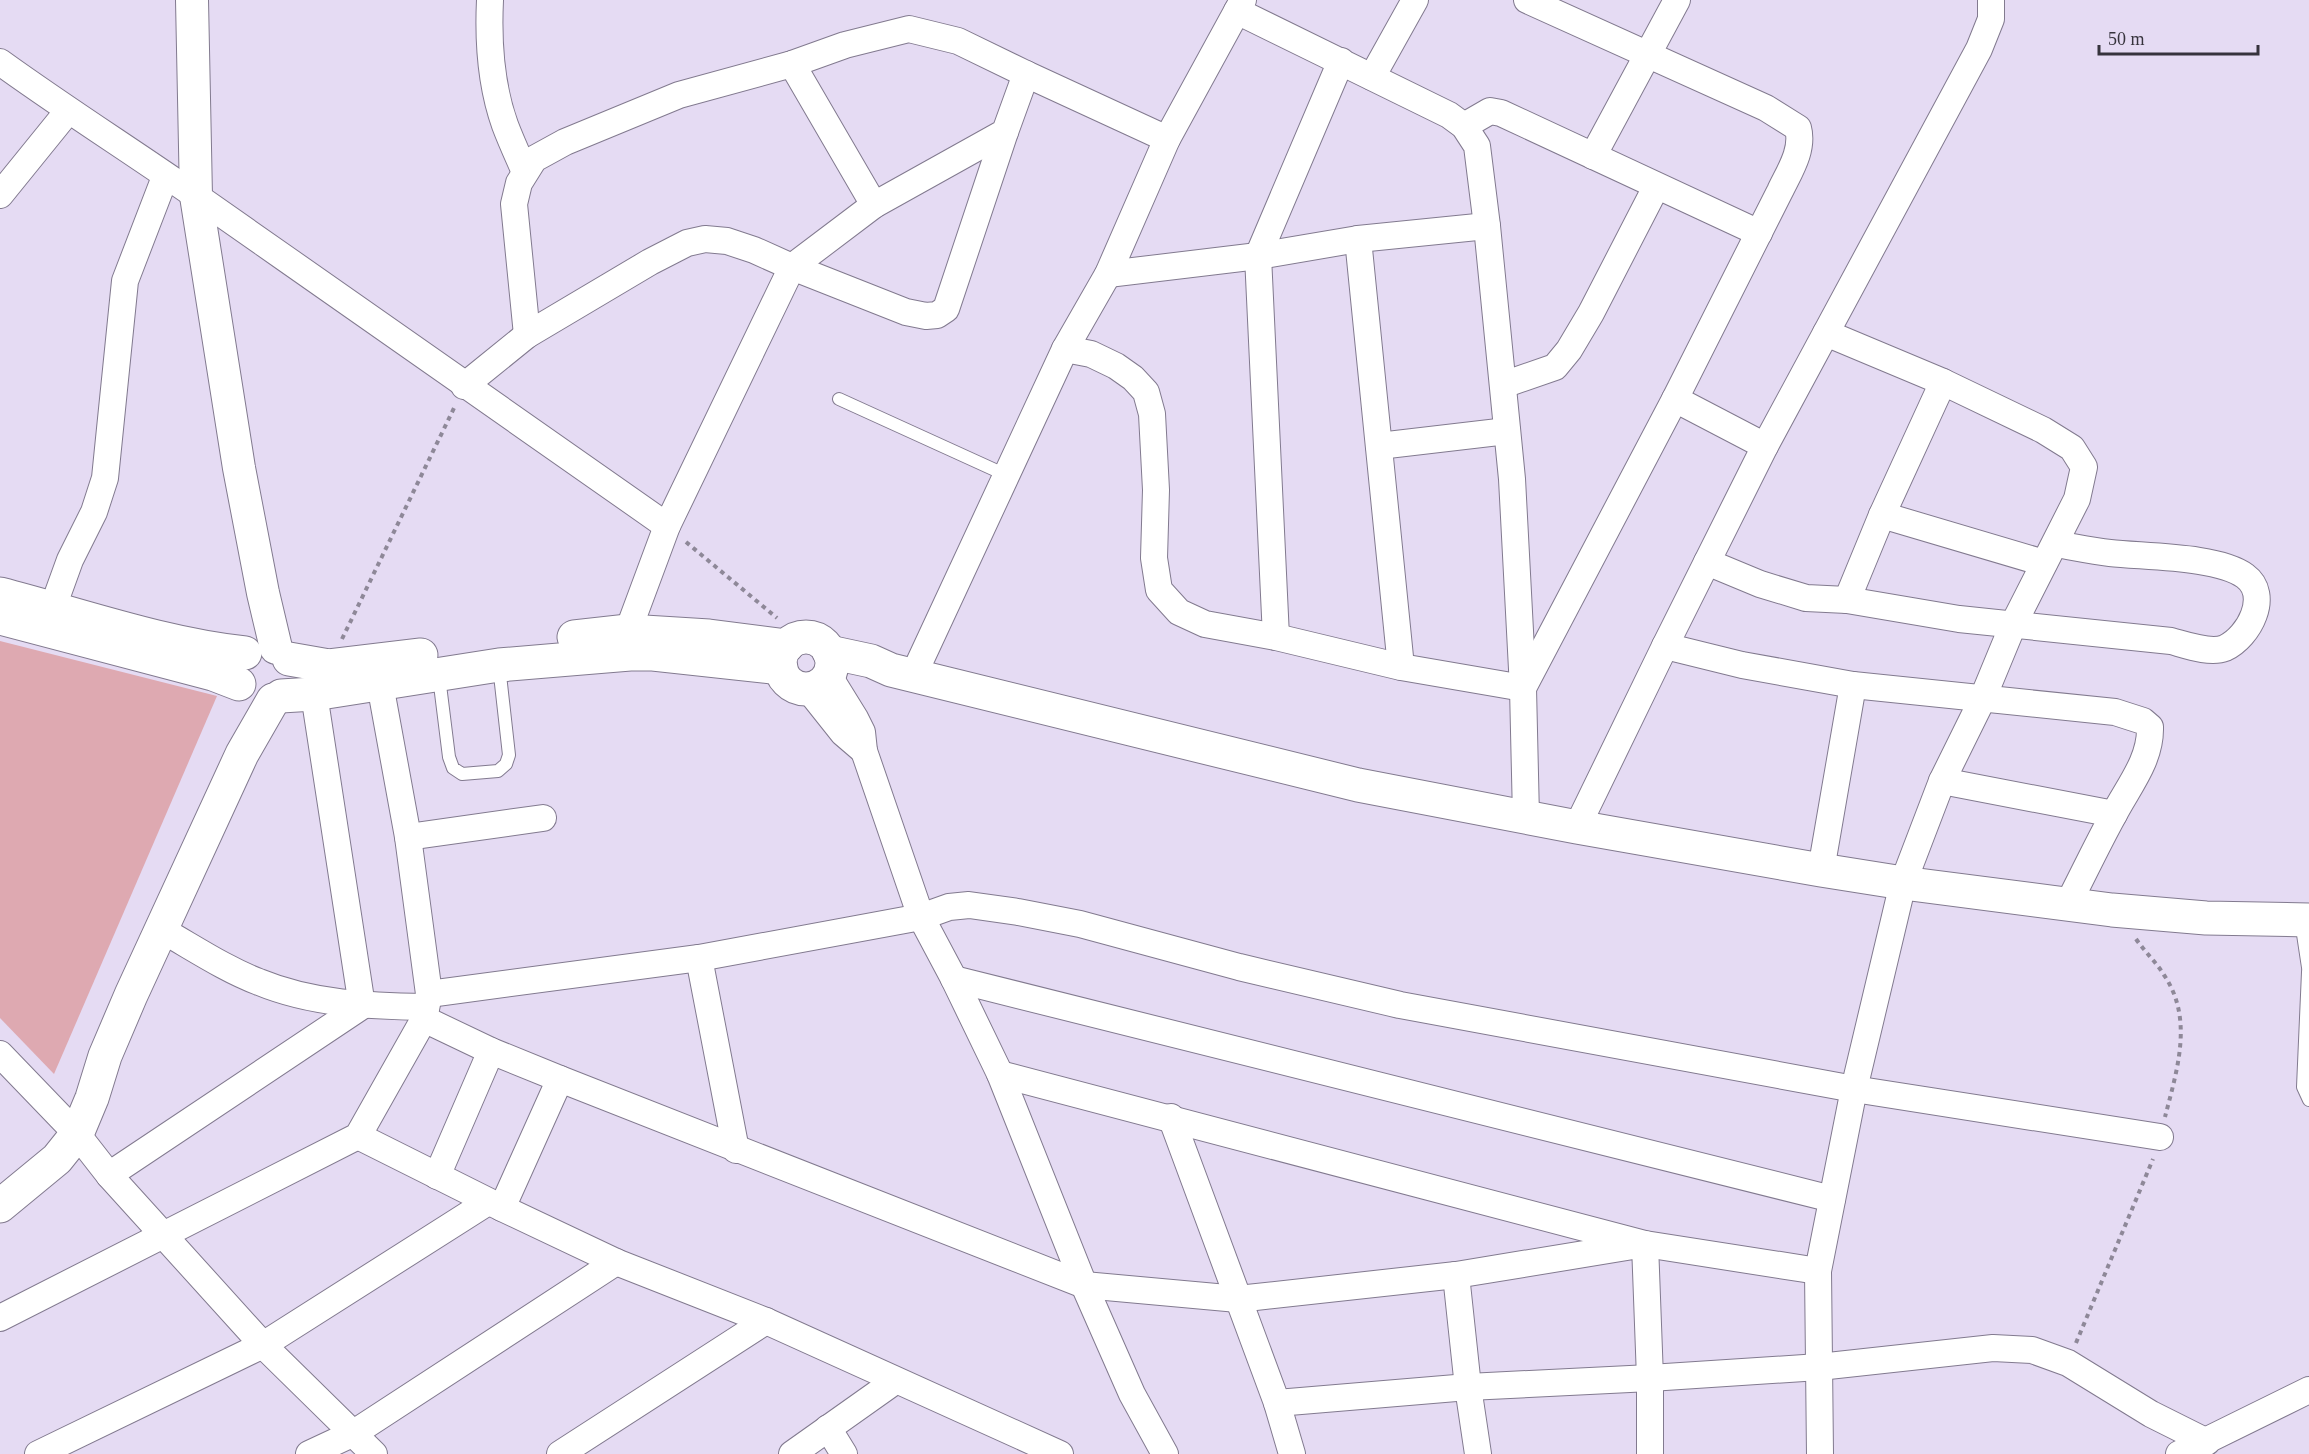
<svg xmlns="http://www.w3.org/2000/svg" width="2309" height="1454" font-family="'Times New Roman',serif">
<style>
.green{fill:#dea9b1}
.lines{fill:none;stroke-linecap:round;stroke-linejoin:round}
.service-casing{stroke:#827a8f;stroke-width:14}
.minor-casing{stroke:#827a8f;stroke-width:28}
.tertiary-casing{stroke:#827a8f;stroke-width:34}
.secondary-casing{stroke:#827a8f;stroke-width:35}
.primary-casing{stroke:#827a8f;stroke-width:35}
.path{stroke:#8e8898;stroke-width:4;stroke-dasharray:4.5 4.5;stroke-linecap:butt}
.service{stroke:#fff;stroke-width:12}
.minor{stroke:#fff;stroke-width:26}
.tertiary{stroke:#fff;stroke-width:32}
.secondary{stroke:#fff;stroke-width:33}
.primary{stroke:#fff;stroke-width:33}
</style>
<rect width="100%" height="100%" fill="#e5dbf3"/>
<!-- green -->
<path class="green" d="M0 641 217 696 54 1074 0 1018Z"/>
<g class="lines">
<defs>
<g id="service">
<path d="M839 399 1006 475"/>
<path d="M439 677 449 757 453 768 462 774 498 771 506 764 509 755 499 666"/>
<path d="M2301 921 2309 974"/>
<path d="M2308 972 2303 1087 2309 1100"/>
</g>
<g id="minor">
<path d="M490 0C488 41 491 86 505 125 511 141 518 156 525 172"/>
<path d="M1237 11 1449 115 1464 126 1477 146 1487 226 1512 479 1523 688 1526 817"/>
<path d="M0 62C65 109 133 152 199 198 355 307 510 417 667 526"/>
<path d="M792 64 874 205"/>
<path d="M1372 77 1415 0"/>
<path d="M1464 126 1490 111 1501 113 1759 233"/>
<path d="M1593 156 1677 0"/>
<path d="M0 195 68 111"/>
<path d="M1358 239 1401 667"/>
<path d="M1108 274 1258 256 1358 239 1487 226"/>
<path d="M527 335 514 204 519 183 534 159 565 142 679 95 792 64 845 45 909 29 958 41 1026 74"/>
<path d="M1065 349 1091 354 1116 366 1133 378 1146 392 1152 414 1156 490 1154 558 1159 590 1179 612 1205 624 1276 637 1401 667 1523 688 1675 399 1780 191C1789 172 1804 150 1798 128L1766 108 1527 0"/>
<path d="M1503 385 1555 367 1569 350 1591 313 1656 187"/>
<path d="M464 386 527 335 650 262 687 243 705 239 727 241 754 250 792 267 906 312 926 316 937 315 946 309 1005 132"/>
<path d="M1675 399 1765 446"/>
<path d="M1379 446 1507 431"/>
<path d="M1882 515 2044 563"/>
<path d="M1707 562 1760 584 1806 598 1847 600 1959 619 2171 641C2186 645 2210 654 2225 648 2249 637 2271 595 2245 576 2218 556 2145 557 2110 553 2092 551 2074 547 2056 544"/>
<path d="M1847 600 1882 515 1943 382"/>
<path d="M53 607 70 560 94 512 105 478 125 281 165 177"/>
<path d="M628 631 667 526 792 267 874 205 1005 132 1026 74 1167 139"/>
<path d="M1276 637 1258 256 1341 61"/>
<path d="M1665 646 1742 665 1853 685 2115 712 2143 721 2150 727C2151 761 2127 788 2113 816 2097 845 2083 875 2068 904"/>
<path d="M914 674 1065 349 1108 274 1167 139 1243 0"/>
<path d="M829 676 855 718 862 732 864 751 921 917 954 979 1000 1074 1084 1285 1132 1394 1165 1454"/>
<path d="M808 689 843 733 864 751"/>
<path d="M1942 781 2114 814"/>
<path d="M1577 827 1665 646 1765 446 1979 49 1991 19V0"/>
<path d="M408 837 543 818"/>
<path d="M1821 870 1853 685"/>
<path d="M162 930C194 948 225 969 259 982 312 1004 370 1006 426 1007"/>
<path d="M699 958 736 1150"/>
<path d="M954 979 1832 1199"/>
<path d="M429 994 699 958 921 917 949 907 969 905 1018 912 1080 924 1239 967 1400 1005 1854 1089 2160 1137"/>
<path d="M424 1019 491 1051 560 1079 1084 1285 1238 1299 1456 1275 1645 1244 1650 1378V1454"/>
<path d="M0 1054 77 1134 109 1175 263 1345 374 1454"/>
<path d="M1000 1074 1645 1244 1818 1271"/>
<path d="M1171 1117 1277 1403 1292 1454"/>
<path d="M358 1136 502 1208 616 1262 766 1321 1060 1454"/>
<path d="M109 1175 362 1006 314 694"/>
<path d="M437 1176 491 1051"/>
<path d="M502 1208 560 1079"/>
<path d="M1456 1275 1468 1387 1478 1454"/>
<path d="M0 1318 358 1136 424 1019 429 994 408 837 380 684"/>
<path d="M1277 1403 1468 1387 1650 1378 1819 1367 1993 1348 2032 1350 2068 1363 2151 1414 2207 1442"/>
<path d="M828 1428 844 1454"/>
<path d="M38 1454 263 1345 488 1202"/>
<path d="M309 1454 354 1433 616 1262"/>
<path d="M560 1454 766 1321"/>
<path d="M792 1454 895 1381"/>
<path d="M1820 1454 1818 1271 1854 1089 1903 883 1942 781 1982 700 2013 625 2077 499 2084 467 2072 448 2043 430 1943 382 1826 333"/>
<path d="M2179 1454 2309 1390"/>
</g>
<path id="tertiary" d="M192 0 196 196 239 468 263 593 276 648"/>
<path id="secondary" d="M0 1206 57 1159 77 1134 92 1098 105 1056 131 995 242 754 273 700"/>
<g id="primary">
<path d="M0 594C81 615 162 644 245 653"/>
<path d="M0 618 213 674 239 684"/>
<path d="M574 637 628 631 709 636 787 646"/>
<circle cx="806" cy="663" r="26"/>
<path d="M829 652 871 661 891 670 1358 785 1577 827 1821 870 1903 883 2112 910 2206 918 2309 920"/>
<path d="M289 659 329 666 421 655"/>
<path d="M281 696 314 694 499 665 630 654H653L781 668"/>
</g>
</defs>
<!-- service casing -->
<use href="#service" class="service-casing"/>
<!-- minor casing -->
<use href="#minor" class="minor-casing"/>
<!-- tertiary casing -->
<use href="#tertiary" class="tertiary-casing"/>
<!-- secondary casing -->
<use href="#secondary" class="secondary-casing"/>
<!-- primary casing -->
<use href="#primary" class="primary-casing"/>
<!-- path -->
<g class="path">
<path d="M686 542 777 618"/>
<path d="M342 639 455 406"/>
<path d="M2136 939C2145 952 2156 962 2164 975 2194 1019 2177 1070 2165 1117"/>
<path d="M2076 1343 2153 1159"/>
</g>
<!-- service -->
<use href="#service" class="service"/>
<!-- minor -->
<use href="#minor" class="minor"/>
<!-- tertiary -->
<use href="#tertiary" class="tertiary"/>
<!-- secondary -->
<use href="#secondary" class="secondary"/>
<!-- primary -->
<use href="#primary" class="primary"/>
</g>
<!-- scale -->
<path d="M2099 45v9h159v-9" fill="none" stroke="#36333c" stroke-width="3"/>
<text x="2108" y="45" font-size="18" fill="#36333c" stroke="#e5dbf3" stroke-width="4.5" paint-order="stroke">50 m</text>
</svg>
